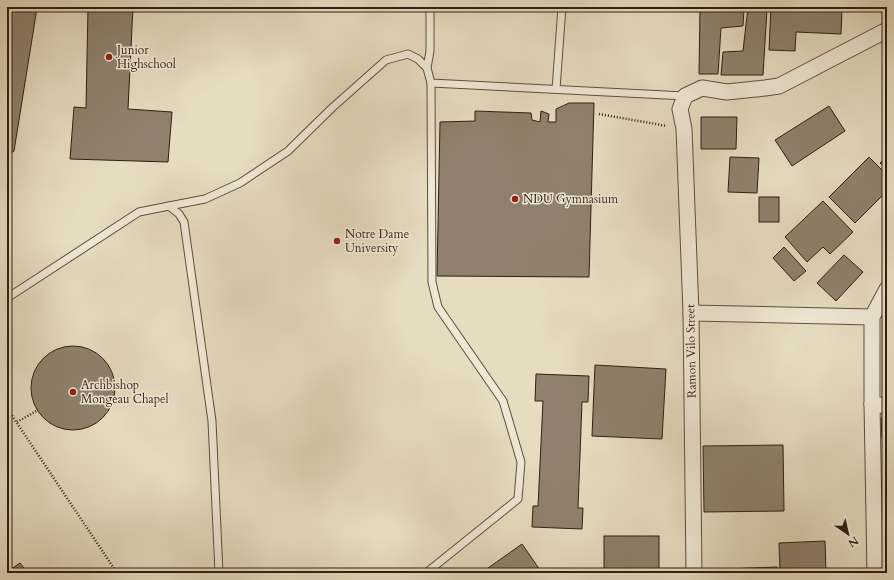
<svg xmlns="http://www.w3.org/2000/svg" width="894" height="580" font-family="Cardo,serif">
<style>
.building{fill:#8f816d;stroke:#301e13}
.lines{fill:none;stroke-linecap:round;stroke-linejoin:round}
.lane-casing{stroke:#5e4e3e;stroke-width:9}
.street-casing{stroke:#5e4e3e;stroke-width:17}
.path{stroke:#301e13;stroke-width:2.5;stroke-dasharray:1 2;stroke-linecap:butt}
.lane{stroke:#efe8d6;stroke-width:7}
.street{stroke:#efe8d6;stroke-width:15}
.poi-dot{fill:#8f2418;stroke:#efe8d6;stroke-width:1.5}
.labels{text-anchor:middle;stroke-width:3;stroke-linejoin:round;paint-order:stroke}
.poi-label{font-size:12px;fill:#301e13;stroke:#efe8d6;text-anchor:start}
.street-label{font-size:12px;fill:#301e13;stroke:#efe8d6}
</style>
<rect width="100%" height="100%" fill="#e6dcc0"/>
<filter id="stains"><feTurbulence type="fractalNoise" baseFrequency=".005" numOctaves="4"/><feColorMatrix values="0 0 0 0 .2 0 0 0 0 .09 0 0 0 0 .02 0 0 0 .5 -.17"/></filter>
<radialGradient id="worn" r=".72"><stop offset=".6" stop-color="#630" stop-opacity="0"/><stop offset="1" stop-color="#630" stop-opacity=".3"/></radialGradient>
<!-- building -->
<g class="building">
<path d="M7 7H36L37 8 14 151 7 156Z"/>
<path d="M88 7H133L128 109 172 112 168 162 70 159 74 107 86 108Z"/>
<path d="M748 7 767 9 763 75H721L723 52 743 51Z"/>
<path d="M771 7H796V9L842 10 841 34 796 32 795 51 769 50Z"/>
<path d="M870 7H887V13L869 9Z"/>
<path d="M700 8H744L743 26 721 28 718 74H699Z"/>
<path d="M569 103H594L589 277 437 276 440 122 475 121V111L531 113 532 120 540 122 541 111 549 114 548 122H556V109Z"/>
<path d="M829 106 845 131 792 166 775 140Z"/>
<path d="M701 117H737L736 149H701Z"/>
<path d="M887 156V170L880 163Z"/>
<path d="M730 157 759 158 757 193 728 192Z"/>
<path d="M869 157 887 175V191L855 223 829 197Z"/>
<rect x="759" y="197" width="20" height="25"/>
<path d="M823 201 853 232 830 254 823 247 807 262 785 237Z"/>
<path d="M784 247 806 271 794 281 773 258Z"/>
<path d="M844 255 863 272 836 301 817 283Z"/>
<circle cx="73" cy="388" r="42"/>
<path d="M595 365 666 369 662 439 592 436Z"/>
<path d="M536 374 589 376 588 402H582L578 508H583L582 529 532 527 533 506H538L543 401H535Z"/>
<path d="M881 418H887V438H882Z"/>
<path d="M783 445 784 511 704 512 703 446Z"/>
<rect x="604" y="536" width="55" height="37"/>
<path d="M825 541 826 573H780L779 543Z"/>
<path d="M522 544 542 573H481Z"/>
<path d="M20 563 28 573H7V572Z"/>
<path d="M777 567V573H699V570Z"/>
</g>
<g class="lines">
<defs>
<g id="lane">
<path d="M427 68 430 51V7"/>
<path d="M556 89 562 7"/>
<path d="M169 206 205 199 240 183 288 151 333 107 386 60 408 54 418 59 427 68 431 83 685 96"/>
<path d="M7 298 139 212 169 206 179 214 184 222 212 421 219 573"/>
<path d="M426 573 518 499 521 462 503 401 438 307 432 282 431 83"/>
</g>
<g id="street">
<path d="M691 313 872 317"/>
<path d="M872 404 887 406"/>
<path d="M694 573 691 313 684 129 680 109 685 96 702 88 727 92 765 88 779 86 887 30"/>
<path d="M875 573 872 404V317L887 289"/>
</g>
</defs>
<!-- lane casing -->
<use href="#lane" class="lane-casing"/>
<!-- street casing -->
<use href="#street" class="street-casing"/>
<!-- path -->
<g class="path">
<path d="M599 114 667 126"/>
<path d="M7 408 117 573"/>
<path d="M17 422 38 410"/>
</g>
<!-- lane -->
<use href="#lane" class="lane"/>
<!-- street -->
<use href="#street" class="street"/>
</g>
<!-- markers -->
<g class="poi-dot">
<circle cx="109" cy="57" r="4"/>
<circle cx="515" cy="199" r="4"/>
<circle cx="337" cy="241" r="4"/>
<circle cx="73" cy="392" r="4"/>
</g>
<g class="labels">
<!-- poi labels -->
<g class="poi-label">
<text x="117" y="54">Junior<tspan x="117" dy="14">Highschool</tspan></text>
<text x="523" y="203">NDU Gymnasium</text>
<text x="345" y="238">Notre Dame<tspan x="345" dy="14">University</tspan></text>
<text x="81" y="389">Archbishop<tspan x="81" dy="14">Mongeau Chapel</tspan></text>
</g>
<!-- street labels -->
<g class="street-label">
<text transform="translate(691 351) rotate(-91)" y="4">Ramon Vilo Street</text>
</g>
</g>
<!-- margin -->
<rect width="894" height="580" fill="none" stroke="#e6dcc0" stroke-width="24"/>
<rect x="8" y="8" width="878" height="564" fill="none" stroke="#301e13" stroke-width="2"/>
<rect x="12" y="12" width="870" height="556" fill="none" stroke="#301e13"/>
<!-- north arrow -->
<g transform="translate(848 534) rotate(146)" stroke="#efe8d6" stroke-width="3" paint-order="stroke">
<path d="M0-3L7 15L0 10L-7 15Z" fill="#301e13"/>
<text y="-6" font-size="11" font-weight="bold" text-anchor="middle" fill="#301e13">N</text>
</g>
<rect width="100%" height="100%" filter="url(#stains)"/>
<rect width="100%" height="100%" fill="url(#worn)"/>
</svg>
